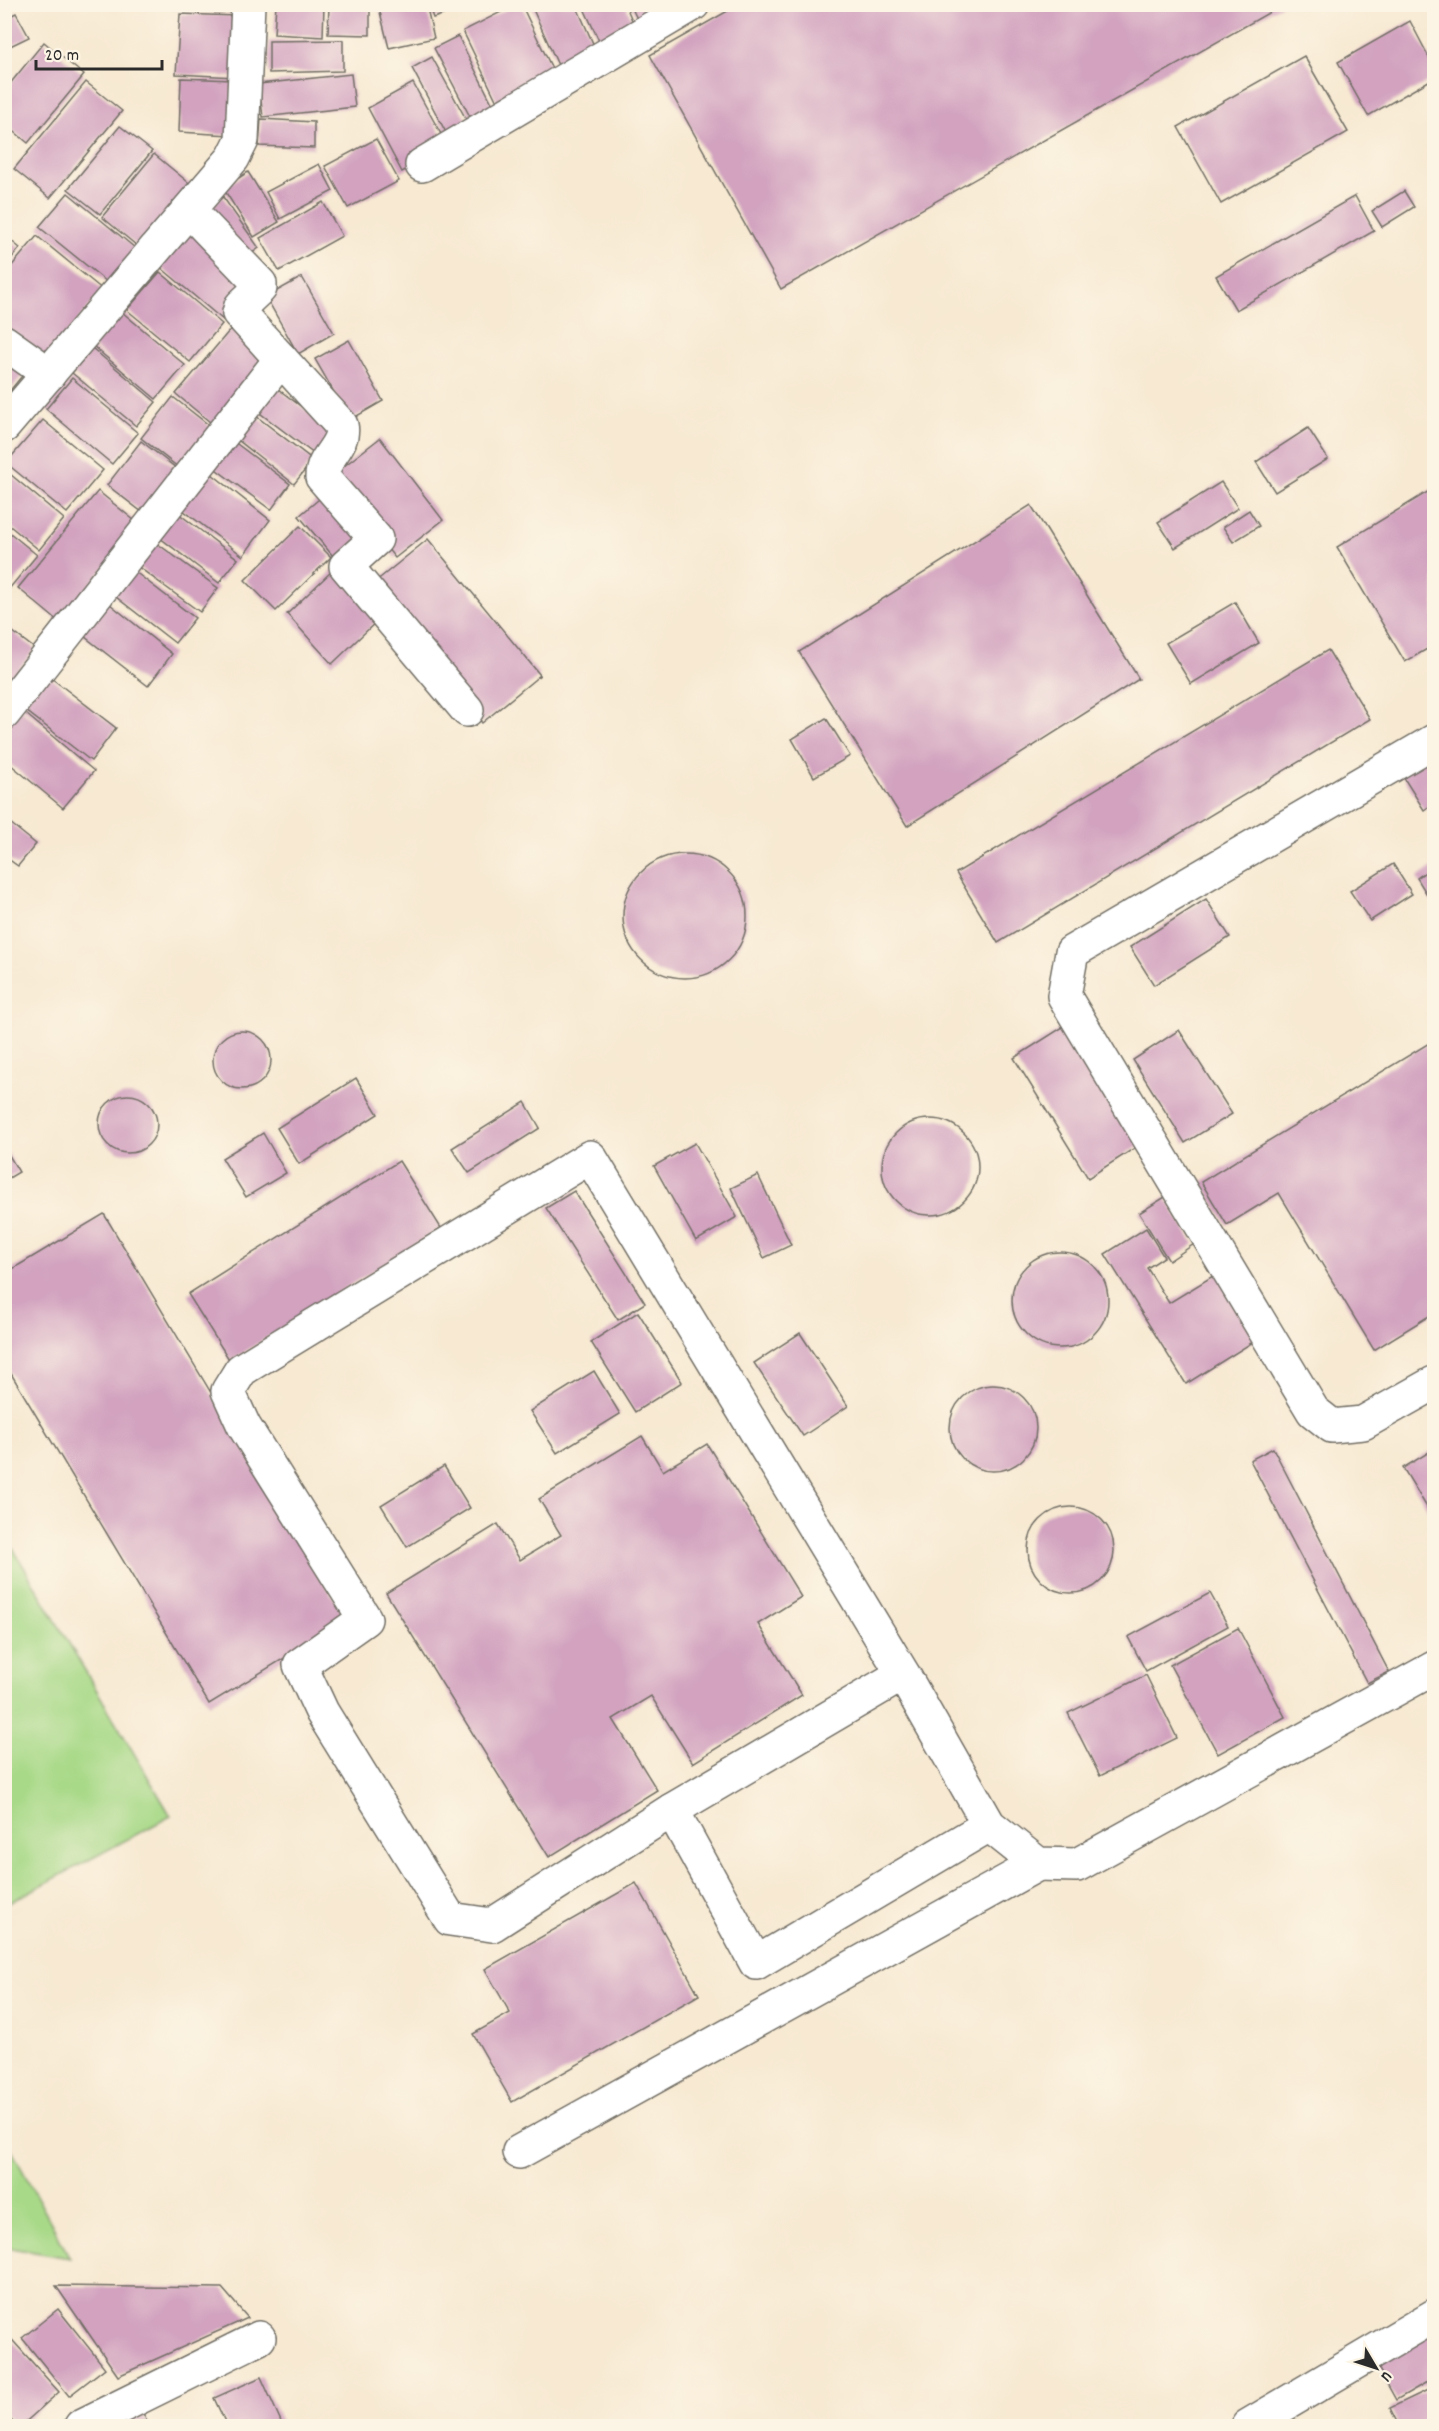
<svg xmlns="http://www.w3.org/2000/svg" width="1439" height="2431" font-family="Dekko,sans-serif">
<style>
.green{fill:#a8d988;stroke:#6a825a;stroke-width:1.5}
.building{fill:#d2a2bf}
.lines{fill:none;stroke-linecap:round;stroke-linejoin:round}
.minor-casing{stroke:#726e65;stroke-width:36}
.minor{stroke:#fff;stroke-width:33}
</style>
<rect width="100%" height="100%" fill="#fcf5e5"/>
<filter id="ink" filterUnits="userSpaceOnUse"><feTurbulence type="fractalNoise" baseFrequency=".0167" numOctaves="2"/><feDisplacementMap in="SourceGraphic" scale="12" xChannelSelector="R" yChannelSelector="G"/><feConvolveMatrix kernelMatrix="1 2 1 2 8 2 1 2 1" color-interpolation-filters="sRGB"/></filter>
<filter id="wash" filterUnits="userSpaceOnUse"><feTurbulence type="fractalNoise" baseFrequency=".008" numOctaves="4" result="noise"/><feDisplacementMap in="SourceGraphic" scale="24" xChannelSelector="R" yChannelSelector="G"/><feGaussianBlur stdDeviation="1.35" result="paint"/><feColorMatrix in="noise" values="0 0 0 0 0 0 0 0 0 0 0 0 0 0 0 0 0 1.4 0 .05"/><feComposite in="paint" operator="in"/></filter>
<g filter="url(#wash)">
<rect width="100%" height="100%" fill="#f7e9d2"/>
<!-- green -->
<g class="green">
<path d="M5 1535 171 1816 5 1905H4Z"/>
<path d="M5 2138 70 2258 5 2247Z"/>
</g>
<g id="blocks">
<!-- building -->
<g class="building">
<path d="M171 4H236L235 12 171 9Z"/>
<path d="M276 4H324L323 37 274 34Z"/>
<path d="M378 4H426L434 38 389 48Z"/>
<path d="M428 4H484V5L473 9 472 5 433 18Z"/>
<path d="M517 4H521L558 81 500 108 463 31Z"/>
<path d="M582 4H625L635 27 600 43Z"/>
<path d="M630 4H668L638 21Z"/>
<path d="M740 4H1284L781 289 650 55Z"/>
<path d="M329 5H370V35L328 34Z"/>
<path d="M531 5H576L595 48 558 65Z"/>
<path d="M16 13 29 37 4 49V19Z"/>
<path d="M180 14 238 16 235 77 176 74Z"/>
<path d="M1410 21 1434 67V78L1368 116 1338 62Z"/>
<path d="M458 36 498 115 475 126 434 48Z"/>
<path d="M343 40V71L269 73V41Z"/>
<path d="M44 42 84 75 28 143 4 123V91Z"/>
<path d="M1304 56 1348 132 1221 204 1178 127Z"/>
<path d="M432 57 472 130 451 142 412 68Z"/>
<path d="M351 74 355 107 263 117 259 84Z"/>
<path d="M181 78 233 80 230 135 179 132Z"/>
<path d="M86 82 122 111 50 198 14 169Z"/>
<path d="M413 83 448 147 402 172 368 108Z"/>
<path d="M261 119 314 122V148L259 146Z"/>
<path d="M120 126 152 151 100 214 68 189Z"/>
<path d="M376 139 399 181 348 208 325 166Z"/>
<path d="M154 154 194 187 142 250 102 217Z"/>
<path d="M319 164 333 191 280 219 266 192Z"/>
<path d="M248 172 279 222 254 237 223 188Z"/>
<path d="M1404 191 1414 207 1382 227 1372 211Z"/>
<path d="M68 193 140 252 112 286 39 227Z"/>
<path d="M1355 196 1374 231 1236 310 1216 276Z"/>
<path d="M223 197 259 248 239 262 203 212Z"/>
<path d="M323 202 342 236 279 271 260 238Z"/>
<path d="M191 229 255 282 223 320 159 266Z"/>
<path d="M4 235 20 248 4 267Z"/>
<path d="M37 236 103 290 43 362 4 330V275Z"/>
<path d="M160 272 222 324 190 362 127 310Z"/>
<path d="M302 277 334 333 298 354 266 297Z"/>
<path d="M122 312 185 365 156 399 93 346Z"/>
<path d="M235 324 274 356 216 427 176 394Z"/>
<path d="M349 340 383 401 350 420 315 359Z"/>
<path d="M92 348 156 402 136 426 72 373Z"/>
<path d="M4 354 26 371 4 398Z"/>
<path d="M72 378 138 433 112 464 46 409Z"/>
<path d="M270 383 336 433 318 457 252 407Z"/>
<path d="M173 397 215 430 183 471 141 438Z"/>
<path d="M247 409 313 460 294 484 229 433Z"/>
<path d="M43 420 103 470 67 513 6 463Z"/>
<path d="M1308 428 1328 459 1275 492 1256 462Z"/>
<path d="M229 438 290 484 271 510 209 464Z"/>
<path d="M380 438 443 520 395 558 330 477Z"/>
<path d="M141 441 185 475 151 519 107 485Z"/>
<path d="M4 469 64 519 39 550 4 521Z"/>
<path d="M207 470 270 520 243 556 179 507Z"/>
<path d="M1221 482 1238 508 1175 548 1158 522Z"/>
<path d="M1434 488V645L1405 662 1337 547Z"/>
<path d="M331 489 371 536 339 563 299 516Z"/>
<path d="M98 491 140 525 59 622 18 588Z"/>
<path d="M1031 505 1139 679 907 826 799 652Z"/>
<path d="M174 510 238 559 219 583 155 534Z"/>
<path d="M1249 510 1259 526 1233 542 1223 527Z"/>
<path d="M300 526 331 557 276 611 245 580Z"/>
<path d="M4 528 37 555 4 595Z"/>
<path d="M151 539 218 588 200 612 133 563Z"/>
<path d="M428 539 540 675 482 723 370 586Z"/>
<path d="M130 568 195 618 175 643 111 593Z"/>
<path d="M333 570 379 619 332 664 287 614Z"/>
<path d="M105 600 172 654 148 686 80 633Z"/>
<path d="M1235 602 1259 643 1191 684 1166 643Z"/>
<path d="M4 625 35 649 4 688Z"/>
<path d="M1328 650 1370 719 998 943 956 873Z"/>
<path d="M46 674 116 728 91 761 21 707Z"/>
<path d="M20 709 94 771 63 808 4 759V727Z"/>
<path d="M826 718 850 756 814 777 792 739Z"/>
<path d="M1434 754V803L1424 810 1402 775Z"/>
<path d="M4 818 36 844 18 866 4 856Z"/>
<circle cx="685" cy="916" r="62"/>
<path d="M1393 864 1412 894 1370 921 1350 891Z"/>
<path d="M1434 866V906L1417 878Z"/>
<path d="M1206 899 1230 937 1154 985 1130 947Z"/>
<path d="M1066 1025 1141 1144 1088 1178 1014 1058Z"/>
<path d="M1179 1030 1232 1114 1185 1143 1133 1060Z"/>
<circle cx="242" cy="1060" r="29"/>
<path d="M1434 1040V1313L1374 1350 1279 1193 1227 1225 1201 1182Z"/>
<path d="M356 1078 378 1114 299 1164 277 1128Z"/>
<circle cx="128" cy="1124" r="29"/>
<path d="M525 1102 540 1128 469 1173 452 1148Z"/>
<circle cx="930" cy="1167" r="48"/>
<path d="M263 1133 286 1173 246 1197 222 1158Z"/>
<path d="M695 1143 737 1217 696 1241 654 1166Z"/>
<path d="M4 1147 19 1172 4 1181Z"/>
<path d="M399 1161 441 1228 230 1361 188 1294Z"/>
<path d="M758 1175 791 1245 764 1258 731 1188Z"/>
<path d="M574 1191 645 1303 618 1320 546 1208Z"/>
<path d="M1165 1197 1194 1244 1169 1261 1139 1213Z"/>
<path d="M104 1214 347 1620 209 1704 4 1362V1274Z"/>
<path d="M1146 1228 1164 1257 1147 1268 1169 1303 1221 1271 1261 1337 1186 1384 1105 1254Z"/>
<circle cx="1060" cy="1300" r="48"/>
<path d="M638 1312 682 1382 635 1412 591 1342Z"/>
<path d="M800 1333 848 1406 803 1436 754 1363Z"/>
<path d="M594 1371 620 1414 557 1453 530 1411Z"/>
<circle cx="993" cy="1428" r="43"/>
<path d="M642 1436 663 1471 707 1444 801 1597 758 1624 802 1695 693 1763 651 1696 613 1719 657 1790 549 1857 386 1593 498 1524 520 1560 561 1535 539 1499Z"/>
<path d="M1273 1448 1389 1672 1367 1683 1250 1460Z"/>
<path d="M1434 1449V1519L1403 1468Z"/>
<path d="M444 1466 470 1508 407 1547 381 1505Z"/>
<circle cx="1071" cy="1550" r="43"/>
<path d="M1210 1593 1228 1626 1146 1671 1128 1637Z"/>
<path d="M1238 1628 1285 1717 1218 1754 1170 1665Z"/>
<path d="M1146 1675 1177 1738 1100 1776 1068 1713Z"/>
<path d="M636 1883 699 1995 512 2102 473 2034 510 2013 485 1969Z"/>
<path d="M56 2286 222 2288 248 2318 118 2376Z"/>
<path d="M58 2309 105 2368 69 2396 22 2338Z"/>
<path d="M1434 2327V2378L1396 2400 1375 2362Z"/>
<path d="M5 2332 59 2392 21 2426H16L5 2413Z"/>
<path d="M261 2377 283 2426H227L214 2398Z"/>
<path d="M1434 2387V2426H1399L1390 2408Z"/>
<path d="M141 2409 149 2426H101Z"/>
</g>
</g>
</g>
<g filter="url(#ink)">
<use href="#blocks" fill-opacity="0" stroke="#726e65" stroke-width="1.5"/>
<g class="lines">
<defs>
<g id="minor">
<path d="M422 165 693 4"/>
<path d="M189 210 260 284V288L241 306 239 313 341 425C346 446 322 456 322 477L376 539 346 566 467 710"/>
<path d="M4 342 49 374"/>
<path d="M4 426 233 158 242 140 248 4"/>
<path d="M4 713 281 359"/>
<path d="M1434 741 1072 952 1064 996 1313 1411 1332 1426 1363 1423 1434 1383"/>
<path d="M903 1674 672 1810 492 1925 450 1919 322 1712 300 1665 365 1619 244 1426 228 1391 241 1370 590 1157 903 1674 989 1825 1038 1864 1077 1865 1434 1668"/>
<path d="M672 1810 756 1963 989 1825"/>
<path d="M519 2152 1038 1864"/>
<path d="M81 2426 259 2338"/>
<path d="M1248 2426 1434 2316"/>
</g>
</defs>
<!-- minor casing -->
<use href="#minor" class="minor-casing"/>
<!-- minor -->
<use href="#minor" class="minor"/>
</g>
</g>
<!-- margin -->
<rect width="1439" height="2431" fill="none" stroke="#fcf5e5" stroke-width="24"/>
<!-- north arrow -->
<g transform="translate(1376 2368) rotate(129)" stroke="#fcf5e5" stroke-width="4.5" paint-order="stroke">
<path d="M0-4.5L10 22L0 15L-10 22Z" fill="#2b2b2b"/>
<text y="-9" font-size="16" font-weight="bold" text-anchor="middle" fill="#2b2b2b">U</text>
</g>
<!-- scale -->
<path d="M36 60v9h126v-9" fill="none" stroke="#2b2b2b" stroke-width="3"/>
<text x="45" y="60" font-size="18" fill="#2b2b2b" stroke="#fcf5e5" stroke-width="4.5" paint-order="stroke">20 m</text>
</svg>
